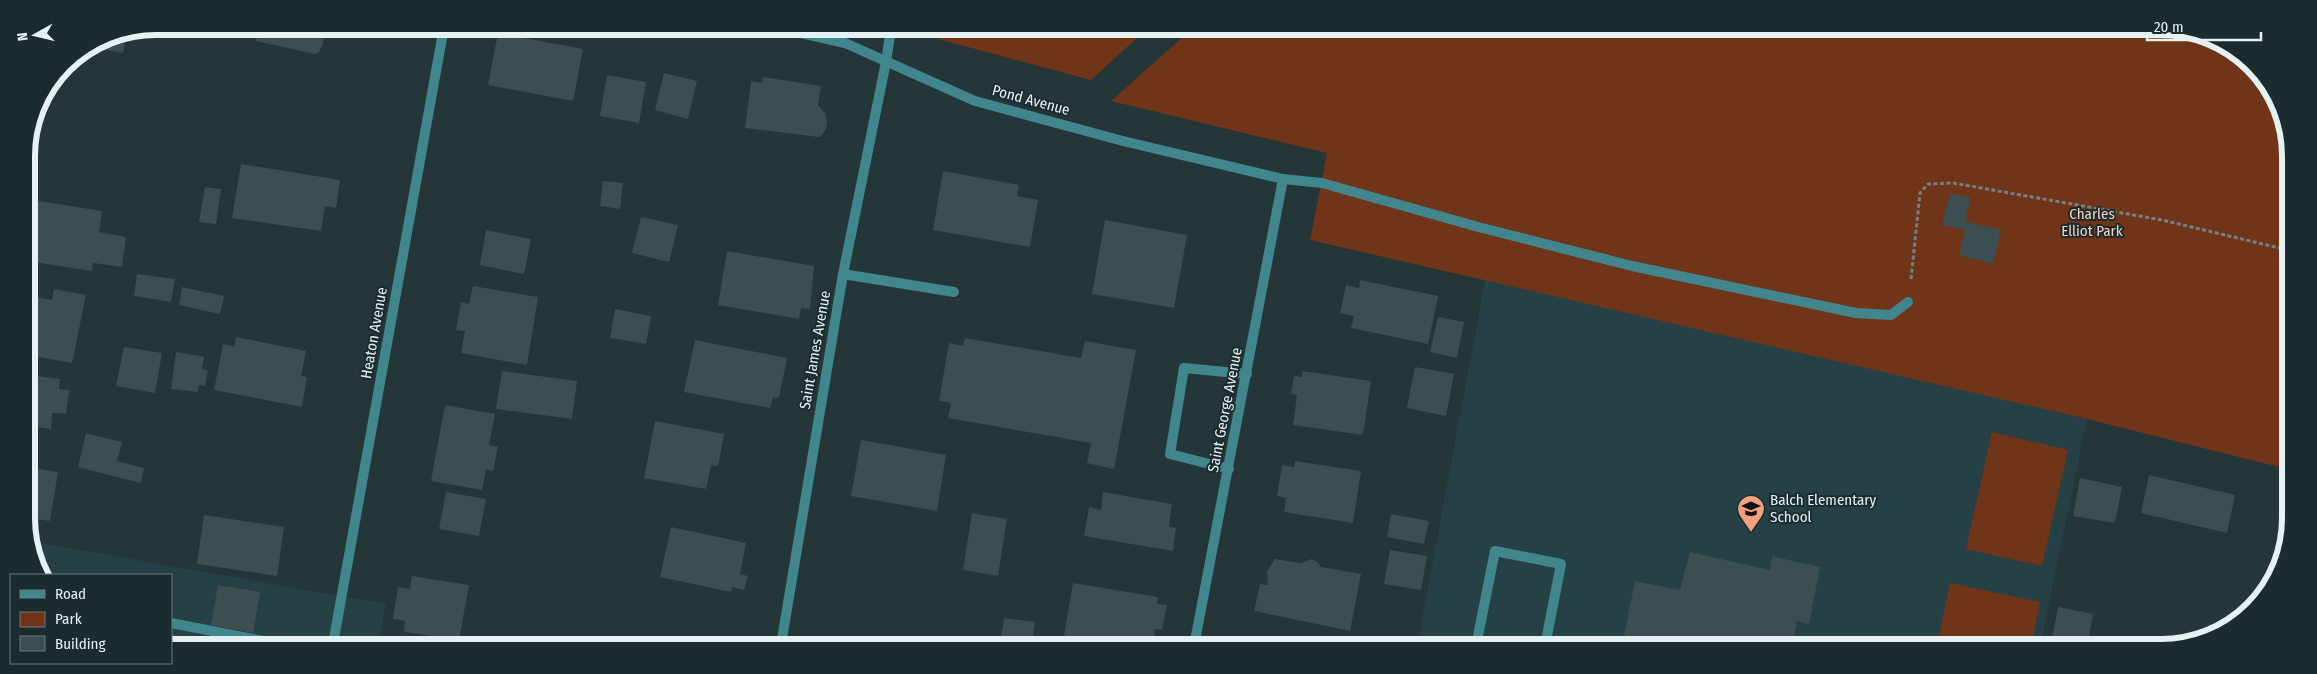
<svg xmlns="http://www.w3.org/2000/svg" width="2317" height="674" font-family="'Fira Sans Condensed',sans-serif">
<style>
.built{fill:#264145}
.green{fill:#703419}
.building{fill:#3b4e50}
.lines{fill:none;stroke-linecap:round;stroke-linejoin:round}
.path{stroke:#728284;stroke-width:3;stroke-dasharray:4 2.5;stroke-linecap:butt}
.service{stroke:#41858d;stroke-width:10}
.minor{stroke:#41858d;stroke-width:10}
.labels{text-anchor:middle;stroke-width:4;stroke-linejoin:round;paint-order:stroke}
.street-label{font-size:15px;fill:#e6f1f3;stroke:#1a2c2e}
.park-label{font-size:15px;fill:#f7d0bf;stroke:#1a2c2e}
.poi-label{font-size:15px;fill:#e6f1f3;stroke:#1a2c2e;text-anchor:start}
.rim{fill:none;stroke:#e6f1f3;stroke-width:6}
</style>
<rect width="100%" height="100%" fill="#243638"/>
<!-- built -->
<g class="built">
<path d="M1486 276 2087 419 2040 647 1417 646Z"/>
<path d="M29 541 386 604 378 644H171V575H46Z"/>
</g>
<!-- green -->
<g class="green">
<path d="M928 28H1148L1091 80 927 36Z"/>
<path d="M1193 28 2194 31 2258 70 2288 131 2287 469 2087 419 1310 240 1327 153 1111 101Z"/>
<path d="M1992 432 2068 450 2042 566 1966 549Z"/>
<path d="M1950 583 2040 602 2031 647H1937Z"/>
</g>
<!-- building -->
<g class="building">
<path d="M258 26 325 27 323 44 319 52 315 54 256 41Z"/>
<path d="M127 32 123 53 90 47 106 36Z"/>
<path d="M498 33 583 49 573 101 488 85Z"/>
<path d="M664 73 697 81 688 119 655 110Z"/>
<path d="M607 75 646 82 639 123 600 116Z"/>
<path d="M763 77 821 86 818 105 825 113 827 121 826 129 821 136 819 137 745 128 751 81 762 83Z"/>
<path d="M241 164 340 180 336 208 325 206 321 231 232 218Z"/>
<path d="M943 171 1019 185 1017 196 1038 200 1030 247 933 230Z"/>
<path d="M603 181 623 183 620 209 600 206Z"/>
<path d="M205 187 221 189 216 224 199 222Z"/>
<path d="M1950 193 1971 198 1965 221 2001 230 1993 264 1959 255 1965 230 1942 225Z"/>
<path d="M27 199 102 211 99 232 126 237 122 267 93 263 92 271 27 261Z"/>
<path d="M641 217 678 225 669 262 632 253Z"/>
<path d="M1105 220 1187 235 1174 308 1092 294Z"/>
<path d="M486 230 531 239 524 274 480 265Z"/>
<path d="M727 251 814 266 810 309 801 308 799 319 718 305Z"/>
<path d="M137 274 175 279 171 302 134 296Z"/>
<path d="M1360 280 1438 296 1428 344 1351 328 1354 316 1340 313 1346 285 1359 288Z"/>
<path d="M473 286 538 297 527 365 461 353 465 331 456 330 461 302 469 304Z"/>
<path d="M182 287 224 296 220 314 179 305Z"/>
<path d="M54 289 86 295 72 363 28 355 27 295 52 300Z"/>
<path d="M615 309 651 316 646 344 610 338Z"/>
<path d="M1438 317 1464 322 1457 358 1430 352Z"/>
<path d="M236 337 306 351 301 376 307 377 302 407 214 390 223 344 234 347Z"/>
<path d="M965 338 1081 358 1085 341 1136 350 1114 469 1087 463 1091 443 948 418 951 403 939 401 949 343 963 346Z"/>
<path d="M695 340 787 358 779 398 773 397 770 408 684 392Z"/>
<path d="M124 347 162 353 155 393 116 386Z"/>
<path d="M176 352 204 357 202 369 208 370 205 386 199 385 198 392 171 389Z"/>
<path d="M1415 367 1454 374 1446 416 1407 408Z"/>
<path d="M502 371 577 381 572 419 496 409Z"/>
<path d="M1302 371 1371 381 1363 435 1293 425 1297 395 1291 394 1294 376 1302 377Z"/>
<path d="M28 375 60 379 59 389 69 390 66 414 52 413 51 429 28 426Z"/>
<path d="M445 405 495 414 489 445 498 447 493 471 486 469 482 490 431 481Z"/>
<path d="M655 421 724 434 718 466 711 465 706 489 644 478Z"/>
<path d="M86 433 122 442 117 461 144 468 141 483 78 467Z"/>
<path d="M861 440 946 455 937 511 851 496Z"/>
<path d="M1295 461 1361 471 1353 523 1284 512 1286 498 1277 496 1282 465 1294 467Z"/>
<path d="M28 467 58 472 50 521 29 518Z"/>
<path d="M2149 475 2235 495 2227 533 2141 513Z"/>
<path d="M2080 478 2122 487 2115 523 2073 516Z"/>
<path d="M446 492 486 499 479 536 439 529Z"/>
<path d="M1103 492 1172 504 1169 527 1176 528 1173 551 1084 536 1089 507 1101 510Z"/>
<path d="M972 513 1007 519 998 576 963 570Z"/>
<path d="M1391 514 1429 521 1424 544 1387 537Z"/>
<path d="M204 515 284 527 277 576 197 564Z"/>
<path d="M671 527 746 543 740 574 748 576 744 590 732 587 731 592 660 577Z"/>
<path d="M1390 550 1427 556 1421 590 1384 584Z"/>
<path d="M1690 552 1770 570 1772 556 1820 567 1809 624 1797 621 1792 647 1616 646 1618 640 1623 641 1635 581 1680 590Z"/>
<path d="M1275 559 1301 563 1312 559 1317 562 1321 567 1361 574 1350 631 1254 611 1260 584 1268 585 1267 571Z"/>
<path d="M412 576 469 585 459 640 404 632 405 621 393 619 398 587 410 589Z"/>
<path d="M1073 583 1158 597 1157 604 1167 605 1162 630 1155 629 1153 645H1120L1064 636Z"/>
<path d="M218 585 260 592 253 633 211 625Z"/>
<path d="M2058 607 2093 614 2087 647 2051 645Z"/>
<path d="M1004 618 1035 622 1032 645H1000Z"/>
<path d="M171 634 213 643V644H171Z"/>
</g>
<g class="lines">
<!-- path -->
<g class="path">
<path d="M1911 279 1920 193 1928 184 1953 183 2162 220 2288 250"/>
<path d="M1574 645 1579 646"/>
</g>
<!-- service -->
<g class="service">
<path d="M1283 179 1322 183 1482 228 1632 266 1856 313 1891 315 1908 302"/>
<path d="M843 274 954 292"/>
<path d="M1229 469 1170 454 1184 368 1247 374"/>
<path d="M171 623 279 644"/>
<path d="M1476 646 1495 551 1561 564 1545 646"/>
</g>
<!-- minor -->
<g class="minor">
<path d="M779 28 845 43 975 101 1123 141 1283 179 1194 646"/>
<path d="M333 644 444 27"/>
<path d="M781 645 843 274 886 62 891 28"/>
</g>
</g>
<!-- icons -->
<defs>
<symbol id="school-pin" viewBox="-11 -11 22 30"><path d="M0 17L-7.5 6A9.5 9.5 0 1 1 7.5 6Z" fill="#f2a17e" stroke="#1a2c2e"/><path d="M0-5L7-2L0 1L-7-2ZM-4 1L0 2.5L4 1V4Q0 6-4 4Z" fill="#111"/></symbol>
</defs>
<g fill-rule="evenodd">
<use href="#school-pin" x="1735" y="493" width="32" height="43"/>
</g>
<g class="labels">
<!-- street labels -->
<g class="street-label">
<text transform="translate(1031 100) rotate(15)" y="5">Pond Avenue</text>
<text transform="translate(374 333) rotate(-80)" y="5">Heaton Avenue</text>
<text transform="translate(815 350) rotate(-80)" y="5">Saint James Avenue</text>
<text transform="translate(1225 410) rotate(-79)" y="5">Saint George Avenue</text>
</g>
<!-- park labels -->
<g class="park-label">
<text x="2092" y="219">Charles<tspan x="2092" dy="17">Elliot Park</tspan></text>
</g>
<!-- poi labels -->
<g class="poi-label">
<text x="1770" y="505">Balch Elementary<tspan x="1770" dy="17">School</tspan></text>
</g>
</g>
<!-- crop -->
<path d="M0 0H2317V674H0ZM156 35H2161A121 121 0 0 1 2282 156V518A121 121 0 0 1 2161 639H156A121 121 0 0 1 35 518V156A121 121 0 0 1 156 35Z" fill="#1a2c2e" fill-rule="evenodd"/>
<path class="rim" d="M156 35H2161A121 121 0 0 1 2282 156V518A121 121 0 0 1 2161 639H156A121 121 0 0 1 35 518V156A121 121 0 0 1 156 35Z"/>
<!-- legend -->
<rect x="10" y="574" width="162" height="90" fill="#1a2c2e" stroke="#6c7b7d"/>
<rect x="20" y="590" width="25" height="8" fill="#41858d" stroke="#6c7b7d"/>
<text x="55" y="599" font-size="15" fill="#e6f1f3">Road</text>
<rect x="20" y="612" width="25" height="15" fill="#703419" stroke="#6c7b7d"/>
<text x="55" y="624" font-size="15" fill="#e6f1f3">Park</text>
<rect x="20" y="636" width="25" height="15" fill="#3b4e50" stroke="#6c7b7d"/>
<text x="55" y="649" font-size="15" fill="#e6f1f3">Building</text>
<!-- north arrow -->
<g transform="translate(35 35) rotate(262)" stroke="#1a2c2e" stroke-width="4" paint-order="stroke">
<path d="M0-4L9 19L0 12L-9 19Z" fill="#e6f1f3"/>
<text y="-8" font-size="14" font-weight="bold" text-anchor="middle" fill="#e6f1f3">N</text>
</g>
<!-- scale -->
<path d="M2147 32v8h114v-8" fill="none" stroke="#e6f1f3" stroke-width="2.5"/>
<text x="2154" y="32" font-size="15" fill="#e6f1f3" stroke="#1a2c2e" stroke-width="4" paint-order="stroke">20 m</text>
</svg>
